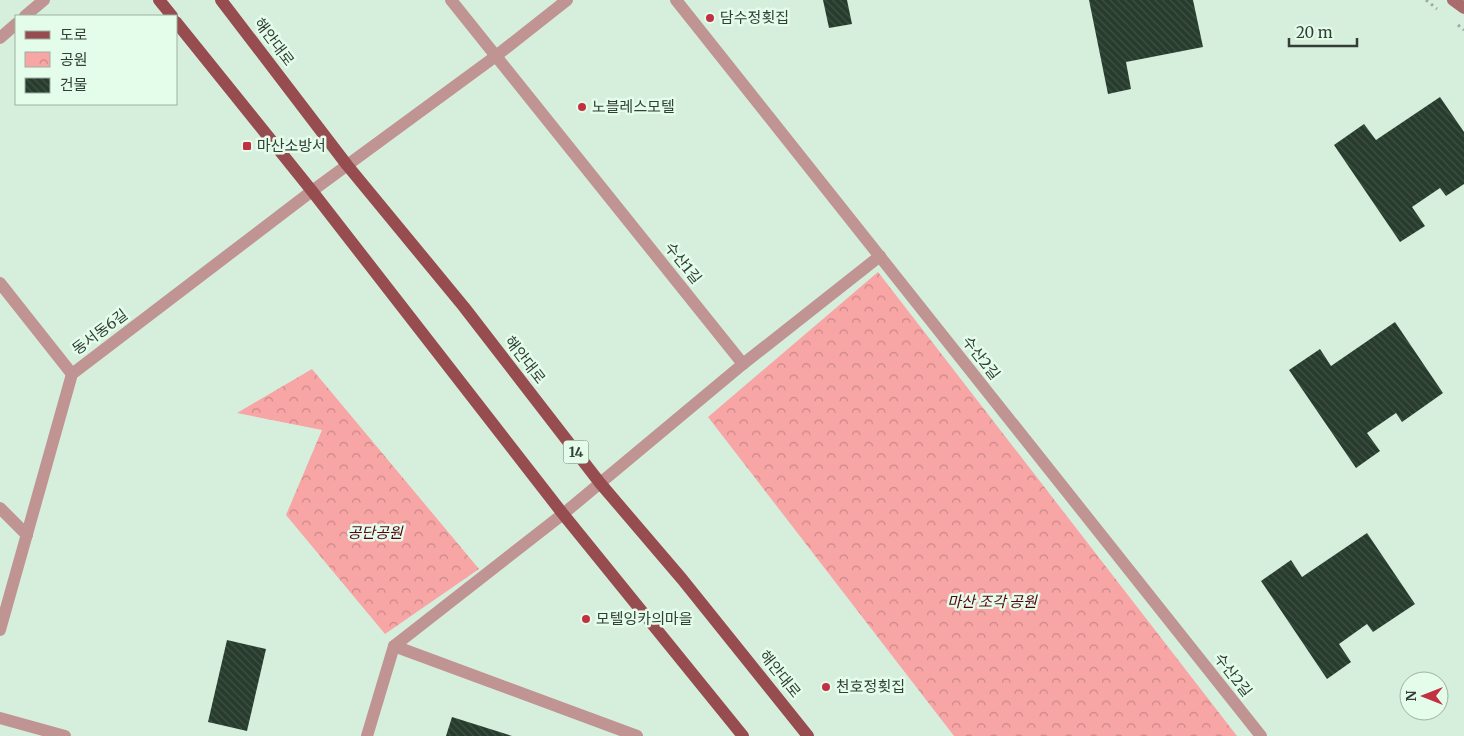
<svg xmlns="http://www.w3.org/2000/svg" width="1464" height="736" font-family="Merriweather,'Noto Sans KR',serif">
<style>
.park{fill:url(#park-crowns)}
.building{fill:url(#building-back-hatch)}
.lines{fill:none;stroke-linecap:round;stroke-linejoin:round}
.path{stroke:#99ac9e;stroke-width:3;stroke-dasharray:2.5 4;stroke-linecap:butt}
.minor{stroke:#c09493;stroke-width:12}
.secondary{stroke:#a96b6b;stroke-width:12}
.primary{stroke:#974d4f;stroke-width:12}
.poi-dot{fill:#c13142;stroke:#e4fdea;stroke-width:2}
.labels{text-anchor:middle;stroke-width:5;stroke-linejoin:round;paint-order:stroke}
.shield{fill:#e4fdea;stroke:#69776d;stroke-width:1}
.shield-label{font-size:14px;font-weight:bold;fill:#343e37}
.poi-label{font-size:15px;fill:#343e37;stroke:#e4fdea;text-anchor:start}
.street-label{font-size:15px;fill:#343e37;stroke:#e4fdea}
.park-label{font-size:15px;font-style:italic;fill:#590012;stroke:#e4fdea}
</style>
<defs>
<pattern id="park-crowns" width="20" height="18" patternUnits="userSpaceOnUse" patternTransform="scale(1.25)"><rect width="20" height="18" fill="#f8a5a5"/><path d="M2 6a3 3 0 1 1 6 0M12 15a3 3 0 1 1 6 0" fill="none" stroke="#ca8887"/></pattern>
<pattern id="building-back-hatch" width="6" height="6" patternUnits="userSpaceOnUse" patternTransform="scale(1.25)"><rect width="6" height="6" fill="#283c2e"/><path d="M-1 5l2 2M0 0l6 6M5-1l2 2" fill="none" stroke="#3f5144"/></pattern>
</defs>
<rect width="100%" height="100%" fill="#d6efdd"/>
<!-- park -->
<g class="park">
<path d="M878 272 1237 736H954L708 417Z"/>
<path d="M312 369 479 569 385 634 286 515 322 430 237 413Z"/>
</g>
<!-- building -->
<g class="building">
<path d="M823 0H847L852 24 829 28Z"/>
<path d="M1089 0H1193L1203 47 1126 62 1131 89 1108 94Z"/>
<path d="M1440 97 1464 132V184L1446 196 1440 188 1412 207 1425 226 1400 242 1334 145 1364 124 1376 140Z"/>
<path d="M1395 322 1443 393 1402 422 1396 413 1367 433 1380 451 1356 468 1289 370 1320 349 1331 366Z"/>
<path d="M1367 533 1415 604 1373 632 1367 624 1339 644 1351 662 1327 679 1261 581 1291 560 1302 577Z"/>
<path d="M227 640 266 649 247 731 208 722Z"/>
<path d="M452 717 512 736H446Z"/>
</g>
<g class="lines">
<!-- path -->
<g class="path">
<path d="M1426 0 1437 9"/>
<path d="M1458 25 1464 30"/>
</g>
<!-- minor -->
<g class="minor">
<path d="M451 0 743 364"/>
<path d="M676 0 1261 736"/>
<path d="M25 16 44 0"/>
<path d="M0 38 16 24"/>
<path d="M0 283 72 374"/>
<path d="M0 508 27 535"/>
<path d="M0 630 72 374 312 191 496 56 567 0"/>
<path d="M394 646 637 736"/>
<path d="M0 718 65 736"/>
<path d="M367 736 394 646 563 514 743 364 880 256"/>
</g>
<!-- secondary -->
<path class="secondary" d="M1453 0 1464 8"/>
<!-- primary -->
<g class="primary">
<path d="M159 0 172 16"/>
<path d="M221 0 347 165 464 307 600 483 682 579 808 736"/>
<path d="M176 22 312 191 563 514 743 736"/>
</g>
</g>
<!-- markers -->
<g class="poi-dot">
<circle cx="710" cy="18" r="5"/>
<circle cx="582" cy="107" r="5"/>
<rect x="242" y="141" width="10" height="10" rx="2.5"/>
<circle cx="586" cy="619" r="5"/>
<circle cx="826" cy="687" r="5"/>
</g>
<g class="labels">
<!-- shield labels -->
<rect class="shield" x="563.5" y="440.5" width="25" height="23" rx="4"/>
<g class="shield-label">
<text x="576" y="457">14</text>
</g>
<!-- poi labels -->
<g class="poi-label">
<text x="720" y="23">담수정횟집</text>
<text x="592" y="112">노블레스모텔</text>
<text x="257" y="151">마산소방서</text>
<text x="596" y="624">모텔잉카의마을</text>
<text x="836" y="692">천호정횟집</text>
</g>
<!-- street labels -->
<g class="street-label">
<text transform="translate(274 42) rotate(53)" y="5">해안대로</text>
<text transform="translate(683 263) rotate(51)" y="5">수산1길</text>
<text transform="translate(100 332) rotate(-37)" y="5">동서동6길</text>
<text transform="translate(981 358) rotate(52)" y="5">수산2길</text>
<text transform="translate(525 360) rotate(52)" y="5">해안대로</text>
<text transform="translate(780 674) rotate(51)" y="5">해안대로</text>
<text transform="translate(1233 675) rotate(52)" y="5">수산2길</text>
</g>
<!-- park labels -->
<g class="park-label">
<text x="375" y="538">공단공원</text>
<text x="992" y="607">마산 조각 공원</text>
</g>
</g>
<!-- legend -->
<rect x="15" y="15" width="162" height="90" fill="#e4fdea" stroke="#9eb1a2"/>
<rect x="25" y="31" width="25" height="8" fill="#974d4f" stroke="#9eb1a2"/>
<text x="60" y="40" font-size="15" fill="#343e37">도로</text>
<rect x="25" y="52" width="25" height="15" fill="url(#park-crowns)" stroke="#9eb1a2"/>
<text x="60" y="65" font-size="15" fill="#343e37">공원</text>
<rect x="25" y="78" width="25" height="15" fill="url(#building-back-hatch)" stroke="#9eb1a2"/>
<text x="60" y="90" font-size="15" fill="#343e37">건물</text>
<!-- north arrow -->
<g transform="translate(1424 696) rotate(270)"><circle r="24" fill="#e4fdea" stroke="#9eb1a2"/>
<path d="M0-4L9 19L0 12L-9 19Z" fill="#c13142"/>
<text y="-8" font-size="14" font-weight="bold" text-anchor="middle" fill="#343e37">N</text>
</g>
<!-- scale -->
<path d="M1289 38v8h68v-8" fill="none" stroke="#343e37" stroke-width="2.5"/>
<text x="1296" y="38" font-size="15" fill="#343e37" stroke="#e4fdea" stroke-width="4" paint-order="stroke">20 m</text>
</svg>
